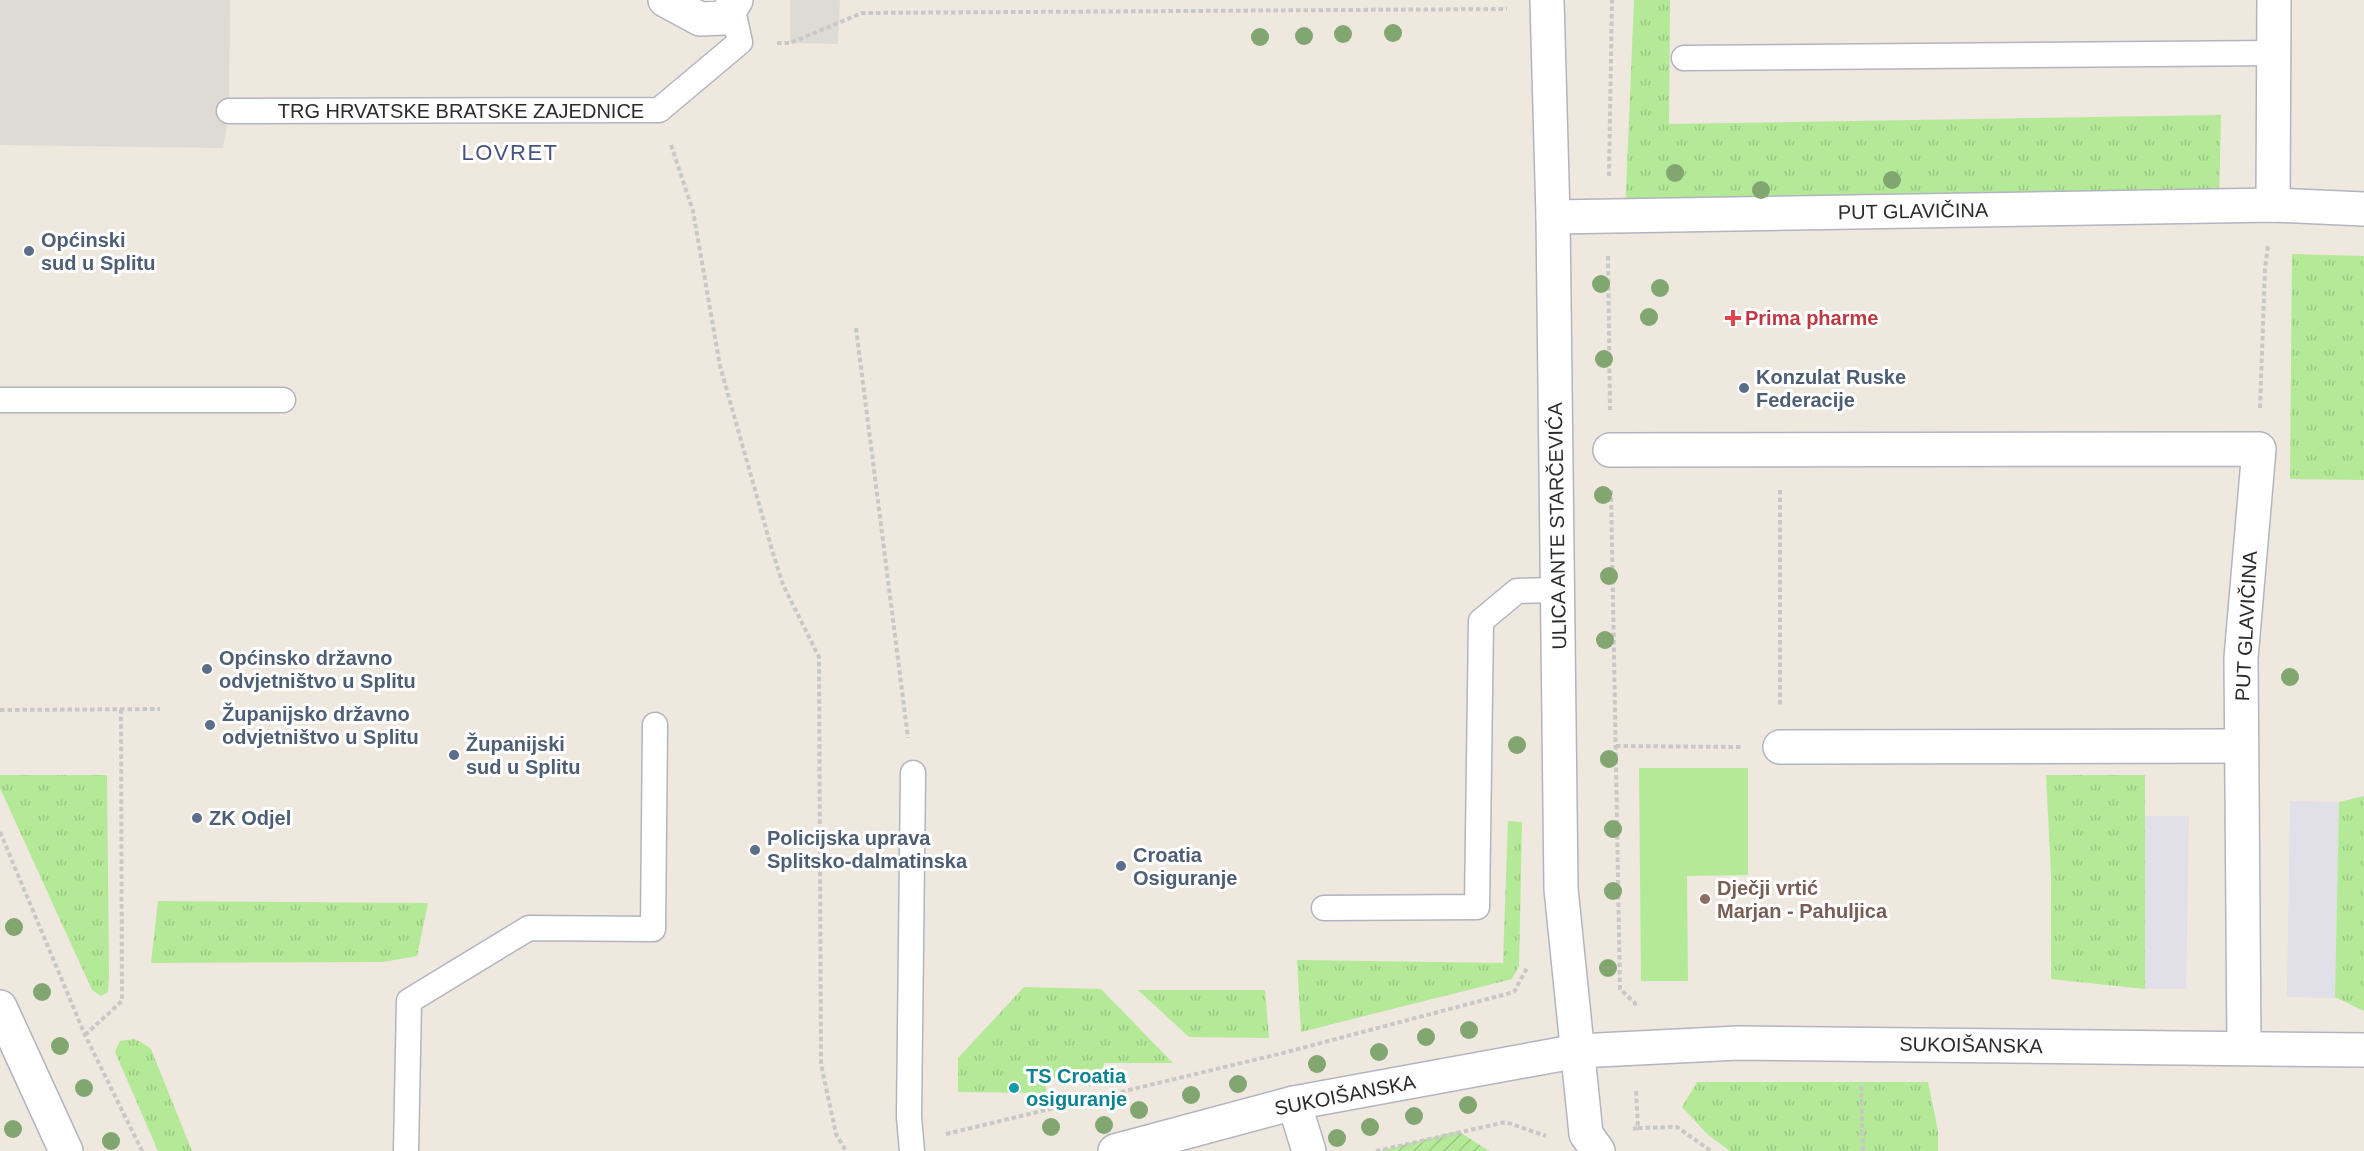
<svg xmlns="http://www.w3.org/2000/svg" width="2364" height="1151" font-family="Arial,sans-serif">
<style>
.industrial{fill:#e1dfe7}
.grass{fill:url(#grass-tufts)}
.park{fill:#b3e997}
.garden{fill:url(#garden-furrows)}
.plaza{fill:#dedbd5}
.lines{fill:none;stroke-linecap:round;stroke-linejoin:round}
.lane-casing{stroke:#b2b4c1;stroke-width:27}
.street-casing{stroke:#b2b4c1;stroke-width:36}
.secondary-casing{stroke:#b2b4c1;stroke-width:36}
.path{stroke:#c8c8c8;stroke-width:4;stroke-dasharray:4.5 3;stroke-linecap:butt}
.lane{stroke:#fff;stroke-width:24}
.street{stroke:#fff;stroke-width:33}
.secondary{stroke:#fff;stroke-width:33}
.tree{fill:#82a670}
.service-dot{fill:#5c6f8a;stroke:#fff;stroke-width:2}
.health-dot{fill:#e0444e;stroke:#fff;stroke-width:2}
.education-dot{fill:#8d6e63;stroke:#fff;stroke-width:2}
.culture-dot{fill:#0f9aa8;stroke:#fff;stroke-width:2}
.labels{text-anchor:middle;stroke-width:6;stroke-linejoin:round;paint-order:stroke}
.street-label{font-size:20px;fill:#2c2c2c;stroke:#fff}
.service-label{font-size:20px;font-weight:bold;fill:#4e5e75;stroke:#fff;text-anchor:start}
.health-label{font-size:20px;font-weight:bold;fill:#be3a42;stroke:#fff;text-anchor:start}
.education-label{font-size:20px;font-weight:bold;fill:#785e54;stroke:#fff;text-anchor:start}
.culture-label{font-size:20px;font-weight:bold;fill:#0d838f;stroke:#fff;text-anchor:start}
.quarter-label{font-size:22px;letter-spacing:1.5px;fill:#495381;stroke:#fff}
</style>
<defs>
<pattern id="grass-tufts" width="24" height="20" patternUnits="userSpaceOnUse" patternTransform="scale(1.5)"><rect width="24" height="20" fill="#b3e997"/><path d="M3 7l-1-3M5 7V3M7 7l1-3M15 17l-1-3M17 17v-4M19 17l1-3" fill="none" stroke="#9ac882"/></pattern>
<pattern id="garden-furrows" width="10" height="10" patternUnits="userSpaceOnUse" patternTransform="scale(1.5)"><rect width="10" height="10" fill="#b3e997"/><path d="M-1 1l2-2M0 10L10 0M9 11l2-2" fill="none" stroke="#9ac882"/></pattern>
</defs>
<rect width="100%" height="100%" fill="#efe8de"/>
<!-- industrial -->
<g class="industrial">
<path d="M2290 801 2339 802 2335 998 2287 997Z"/>
<path d="M2145 816H2189L2186 989H2145Z"/>
</g>
<!-- grass -->
<g class="grass">
<path d="M1634 0H1670L1669 124 2221 115 2219 206 1625 215Z"/>
<path d="M2292 254 2364 256V480L2290 479Z"/>
<path d="M0 775H107L109 975 108 992 101 996 92 990 0 788Z"/>
<path d="M2046 775H2145V989L2051 979V874Z"/>
<path d="M2364 796V1011L2335 997 2339 802Z"/>
<path d="M1508 821 1522 822 1519 966 1512 979 1301 1032 1297 960 1503 963Z"/>
<path d="M158 901 428 903 417 956 383 962 151 963Z"/>
<path d="M1024 987 1101 989 1173 1063H1104L1102 1078H1046V1093L958 1092V1058Z"/>
<path d="M1138 990H1265L1269 1038 1189 1037Z"/>
<path d="M134 1039 141 1042 151 1049 192 1151H158L115 1052 120 1041Z"/>
<path d="M1697 1082H1928L1938 1131V1151H1730L1707 1134 1682 1107Z"/>
</g>
<!-- park -->
<path class="park" d="M1639 768H1748V875L1687 876 1688 981H1641Z"/>
<!-- garden -->
<path class="garden" d="M1458 1131 1489 1151H1379Z"/>
<!-- plaza -->
<g class="plaza">
<path d="M0 0H230L229 111 223 148 0 145Z"/>
<path d="M790 0H840L838 44 790 43Z"/>
</g>
<g class="lines">
<defs>
<g id="lane">
<path d="M1684 58 2273 53"/>
<path d="M229 111 659 110 740 42 732 6"/>
<path d="M0 400H283"/>
<path d="M1324 908 1477 907 1481 621 1517 591 1557 590"/>
<path d="M406 1151 409 1001 529 928 653 929 655 725"/>
<path d="M912 1151 909 1117 913 773"/>
</g>
<g id="street">
<path d="M665 0 700 19 725 18 736 0"/>
<path d="M1547 0 1553 217 1561 889 1586 1134 1598 1151"/>
<path d="M2273 205 2274 0"/>
<path d="M1553 217 2273 205 2364 209"/>
<path d="M1610 450 2259 449 2241 658 2244 1048"/>
<path d="M1780 747 2241 746"/>
<path d="M1294 1103 1309 1151"/>
<path d="M1115 1151 1294 1103 1578 1051 1738 1043 2364 1050"/>
</g>
<path id="secondary" d="M0 1007 66 1151"/>
</defs>
<!-- lane casing -->
<use href="#lane" class="lane-casing"/>
<!-- street casing -->
<use href="#street" class="street-casing"/>
<!-- secondary casing -->
<use href="#secondary" class="secondary-casing"/>
<!-- path -->
<g class="path">
<path d="M777 43H790L862 13 1507 9"/>
<path d="M671 145 693 211 720 366 772 550 783 585 819 657 821 1064 836 1134 846 1151"/>
<path d="M1609 176 1612 0"/>
<path d="M1608 256 1610 410"/>
<path d="M856 328 908 738"/>
<path d="M2260 408 2265 269 2268 245"/>
<path d="M1611 490 1620 989 1635 1003V1007"/>
<path d="M1780 490V707"/>
<path d="M0 710 160 709"/>
<path d="M1616 746 1741 747"/>
<path d="M0 832 85 1035 142 1151"/>
<path d="M85 1035 122 1001 121 709"/>
<path d="M1861 1086 1863 1151"/>
<path d="M1638 1128 1677 1127 1711 1151"/>
<path d="M1633 1129 1638 1128 1636 1089"/>
<path d="M946 1134 1283 1053 1514 992 1527 968"/>
<path d="M1376 1151 1506 1122 1546 1136"/>
</g>
<!-- lane -->
<use href="#lane" class="lane"/>
<!-- street -->
<use href="#street" class="street"/>
<!-- secondary -->
<use href="#secondary" class="secondary"/>
</g>
<!-- trees -->
<g class="tree">
<circle cx="1393" cy="33" r="9"/>
<circle cx="1343" cy="34" r="9"/>
<circle cx="1304" cy="36" r="9"/>
<circle cx="1260" cy="37" r="9"/>
<circle cx="1675" cy="173" r="9"/>
<circle cx="1892" cy="180" r="9"/>
<circle cx="1761" cy="190" r="9"/>
<circle cx="1601" cy="284" r="9"/>
<circle cx="1660" cy="288" r="9"/>
<circle cx="1649" cy="317" r="9"/>
<circle cx="1604" cy="359" r="9"/>
<circle cx="1603" cy="495" r="9"/>
<circle cx="1609" cy="576" r="9"/>
<circle cx="1605" cy="640" r="9"/>
<circle cx="2290" cy="677" r="9"/>
<circle cx="1517" cy="745" r="9"/>
<circle cx="1609" cy="759" r="9"/>
<circle cx="1613" cy="829" r="9"/>
<circle cx="1613" cy="891" r="9"/>
<circle cx="14" cy="927" r="9"/>
<circle cx="1608" cy="968" r="9"/>
<circle cx="42" cy="992" r="9"/>
<circle cx="1469" cy="1030" r="9"/>
<circle cx="1426" cy="1037" r="9"/>
<circle cx="60" cy="1046" r="9"/>
<circle cx="1379" cy="1052" r="9"/>
<circle cx="1317" cy="1064" r="9"/>
<circle cx="1238" cy="1084" r="9"/>
<circle cx="84" cy="1088" r="9"/>
<circle cx="1191" cy="1095" r="9"/>
<circle cx="1468" cy="1105" r="9"/>
<circle cx="1139" cy="1110" r="9"/>
<circle cx="1414" cy="1116" r="9"/>
<circle cx="1104" cy="1125" r="9"/>
<circle cx="1051" cy="1127" r="9"/>
<circle cx="1370" cy="1127" r="9"/>
<circle cx="13" cy="1129" r="9"/>
<circle cx="1337" cy="1138" r="9"/>
<circle cx="111" cy="1141" r="9"/>
</g>
<!-- markers -->
<g class="service-dot">
<circle cx="29" cy="251" r="6"/>
<circle cx="1744" cy="388" r="6"/>
<circle cx="207" cy="669" r="6"/>
<circle cx="210" cy="725" r="6"/>
<circle cx="454" cy="755" r="6"/>
<circle cx="197" cy="818" r="6"/>
<circle cx="755" cy="850" r="6"/>
<circle cx="1121" cy="866" r="6"/>
</g>
<path class="health-dot" d="M1730 309h6v6h6v6h-6v6h-6v-6h-6v-6h6z"/>
<circle class="education-dot" cx="1705" cy="899" r="6"/>
<circle class="culture-dot" cx="1014" cy="1088" r="6"/>
<g class="labels">
<!-- street labels -->
<g class="street-label">
<text x="461" y="118">TRG HRVATSKE BRATSKE ZAJEDNICE</text>
<text transform="translate(1913 211) rotate(-1)" y="7">PUT GLAVIČINA</text>
<text transform="translate(1557 526) rotate(-91)" y="7">ULICA ANTE STARČEVIĆA</text>
<text transform="translate(2246 626) rotate(-87)" y="7">PUT GLAVIČINA</text>
<text transform="translate(1971 1045) rotate(1)" y="7">SUKOIŠANSKA</text>
<text transform="translate(1345 1095) rotate(-11)" y="7">SUKOIŠANSKA</text>
</g>
<!-- service labels -->
<g class="service-label">
<text x="41" y="247">Općinski<tspan x="41" dy="23">sud u Splitu</tspan></text>
<text x="1756" y="384">Konzulat Ruske<tspan x="1756" dy="23">Federacije</tspan></text>
<text x="219" y="665">Općinsko državno<tspan x="219" dy="23">odvjetništvo u Splitu</tspan></text>
<text x="222" y="721">Županijsko državno<tspan x="222" dy="23">odvjetništvo u Splitu</tspan></text>
<text x="466" y="751">Županijski<tspan x="466" dy="23">sud u Splitu</tspan></text>
<text x="209" y="825">ZK Odjel</text>
<text x="767" y="845">Policijska uprava<tspan x="767" dy="23">Splitsko-dalmatinska</tspan></text>
<text x="1133" y="862">Croatia<tspan x="1133" dy="23">Osiguranje</tspan></text>
</g>
<!-- health labels -->
<g class="health-label">
<text x="1745" y="325">Prima pharme</text>
</g>
<!-- education labels -->
<g class="education-label">
<text x="1717" y="895">Dječji vrtić<tspan x="1717" dy="23">Marjan - Pahuljica</tspan></text>
</g>
<!-- culture labels -->
<g class="culture-label">
<text x="1026" y="1083">TS Croatia<tspan x="1026" dy="23">osiguranje</tspan></text>
</g>
<!-- quarter labels -->
<g class="quarter-label">
<text x="510" y="160">LOVRET</text>
</g>
</g>
</svg>
